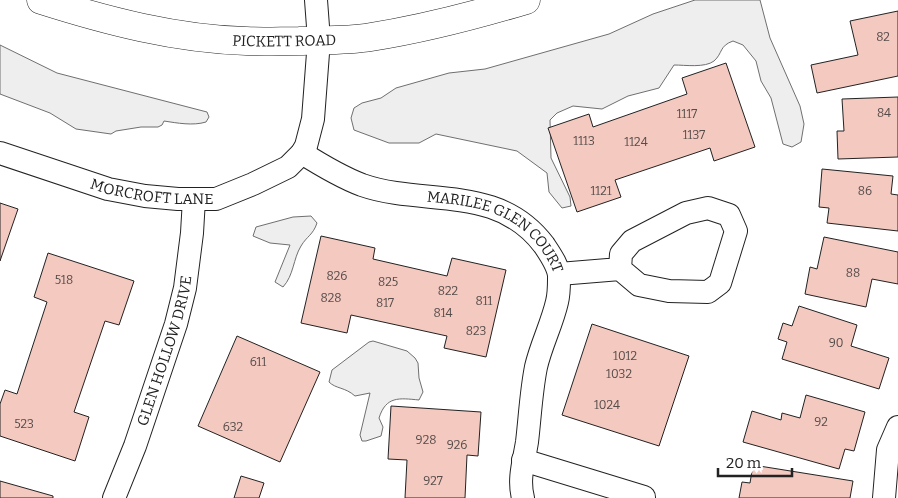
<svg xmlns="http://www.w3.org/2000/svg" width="898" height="498" font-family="Bitter,serif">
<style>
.green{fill:#eee;stroke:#6f6f6f}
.building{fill:#f3c9c0;stroke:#222}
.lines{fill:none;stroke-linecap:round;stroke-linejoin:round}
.street-casing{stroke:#222;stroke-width:24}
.secondary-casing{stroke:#222;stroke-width:29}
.street{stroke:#fff;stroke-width:22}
.secondary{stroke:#fff;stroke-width:28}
.labels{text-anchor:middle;stroke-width:4;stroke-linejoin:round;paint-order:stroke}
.number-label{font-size:12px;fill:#564c4a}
.street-label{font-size:15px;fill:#222;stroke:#fff}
</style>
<rect width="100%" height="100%" fill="#fff"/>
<!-- green -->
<g class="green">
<path d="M695 0H760L770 38 800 106 804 124 801 142 792 147 783 144 771 98 761 81 756 61 743 45 733 41C719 46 723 53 714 61 705 68 685 65 674 65L659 88 628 96 602 109 573 106 557 113 550 120 551 158 570 197 571 206 562 208 549 192 547 173 517 151 436 134 419 143H389L354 130 351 118 354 108 362 103 381 98 396 88 449 73 485 69 609 34 653 14Z"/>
<path d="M0 45 57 73 207 112 209 117 206 122C193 126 177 123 164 121L162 125 158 127H141L116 131 111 134 76 129 50 113 0 94Z"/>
<path d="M311 216 317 223C313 235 307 236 301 246 293 259 294 275 283 287L275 282 290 245 270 243 253 236 256 227 293 217Z"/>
<path d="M373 341 407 351 415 358 418 363 419 378 423 392 419 400C399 398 386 396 379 418L383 427 381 436 366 441H362L360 435 370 393 355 396C345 387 336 389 329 382L332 370 369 342Z"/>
</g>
<!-- building -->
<g class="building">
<path d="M898 11V76L817 93 811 65 858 55 850 21Z"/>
<path d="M726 63 755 147 714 161 710 148 615 180 621 197 577 212 548 128 589 114 593 127 687 94 682 78Z"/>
<path d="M898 97V157L838 159 837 131H844L842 99Z"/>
<path d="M822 169 893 176 891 194 898 195V231L827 223 829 208 819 207Z"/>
<path d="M0 203 18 209 0 261Z"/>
<path d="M321 236 375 248 373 259 447 276 452 258 506 270 486 357 444 348 447 336 351 315 347 333 301 323Z"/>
<path d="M824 237 898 252V284L872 279 866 307 805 294 810 267 817 269Z"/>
<path d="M48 253 134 281 119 325 105 321 74 412 89 417 75 461 0 436V404L5 390 17 394 47 302 34 297Z"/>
<path d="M799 306 857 325 851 346 889 358 879 389 782 359 787 342 778 339 783 323 792 326Z"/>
<path d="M592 324 689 356 659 446 562 415Z"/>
<path d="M237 336 320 372 280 462 198 426Z"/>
<path d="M806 395 865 412 854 451 845 449 839 469 743 442 752 411 781 420 782 413 800 418Z"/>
<path d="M391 406 481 412 478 456 467 455 465 498H405L407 460 388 459Z"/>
<path d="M753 465 853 481 850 498H739L742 482 750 483Z"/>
<path d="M241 476 264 483 259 498H234Z"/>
<path d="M0 481 53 496V498H0Z"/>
</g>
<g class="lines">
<defs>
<g id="street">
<path id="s1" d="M0 153 108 189 145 196 178 199H216L253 184 288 167 302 153 306 146 313 119 319 40 316 0"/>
<path id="s2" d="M302 153C321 165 341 177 362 185 425 207 497 183 544 245 550 254 560 268 559 279 559 286 559 294 557 302 552 324 541 345 536 367 531 392 530 417 527 442 524 461 518 479 523 498"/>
<path d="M559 274 620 269 639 285 669 291 708 292 720 283 736 231 729 215 708 208 686 213 632 241 621 254 620 269"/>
<path d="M523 460 644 497V498"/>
<path id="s3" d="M114 498 135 446 176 324 185 288 192 233 194 199"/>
<path d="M884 498 888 450 898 427"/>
</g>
<g id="secondary">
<path id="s4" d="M41 0C107 21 176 39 246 41 263 42 281 41 299 41 322 40 347 41 371 37 422 29 476 15 526 0"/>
</g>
</defs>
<!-- street casing -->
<use href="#street" class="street-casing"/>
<!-- secondary casing -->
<use href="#secondary" class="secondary-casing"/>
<!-- street -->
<use href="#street" class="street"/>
<!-- secondary -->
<use href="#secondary" class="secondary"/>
</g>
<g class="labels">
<!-- number labels -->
<g class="number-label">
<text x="883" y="41">82</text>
<text x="884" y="117">84</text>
<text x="687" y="118">1117</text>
<text x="694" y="139">1137</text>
<text x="584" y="145">1113</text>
<text x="636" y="146">1124</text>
<text x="601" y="195">1121</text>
<text x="865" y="195">86</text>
<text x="853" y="277">88</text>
<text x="337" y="280">826</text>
<text x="64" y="284">518</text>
<text x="388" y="286">825</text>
<text x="448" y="295">822</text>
<text x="331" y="302">828</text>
<text x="484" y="305">811</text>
<text x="385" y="307">817</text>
<text x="443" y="317">814</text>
<text x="476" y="335">823</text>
<text x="836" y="347">90</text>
<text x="625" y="360">1012</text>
<text x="258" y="366">611</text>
<text x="619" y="378">1032</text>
<text x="607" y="409">1024</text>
<text x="821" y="426">92</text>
<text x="24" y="428">523</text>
<text x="233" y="431">632</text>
<text x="426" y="444">928</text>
<text x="457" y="449">926</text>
<text x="433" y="485">927</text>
</g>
<!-- street labels -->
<g class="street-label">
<text dy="5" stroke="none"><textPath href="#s4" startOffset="248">PICKETT ROAD</textPath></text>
<text dy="5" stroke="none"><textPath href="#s1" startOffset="158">MORCROFT LANE</textPath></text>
<text dy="5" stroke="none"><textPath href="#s2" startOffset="215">MARILEE GLEN COURT</textPath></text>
<text dy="5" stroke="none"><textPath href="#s3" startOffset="156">GLEN HOLLOW DRIVE</textPath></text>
</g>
</g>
<!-- scale -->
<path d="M718 468v8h74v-8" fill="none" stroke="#222222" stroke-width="2.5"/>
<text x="726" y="468" font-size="15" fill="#222222" stroke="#ffffff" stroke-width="4" paint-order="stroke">20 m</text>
</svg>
